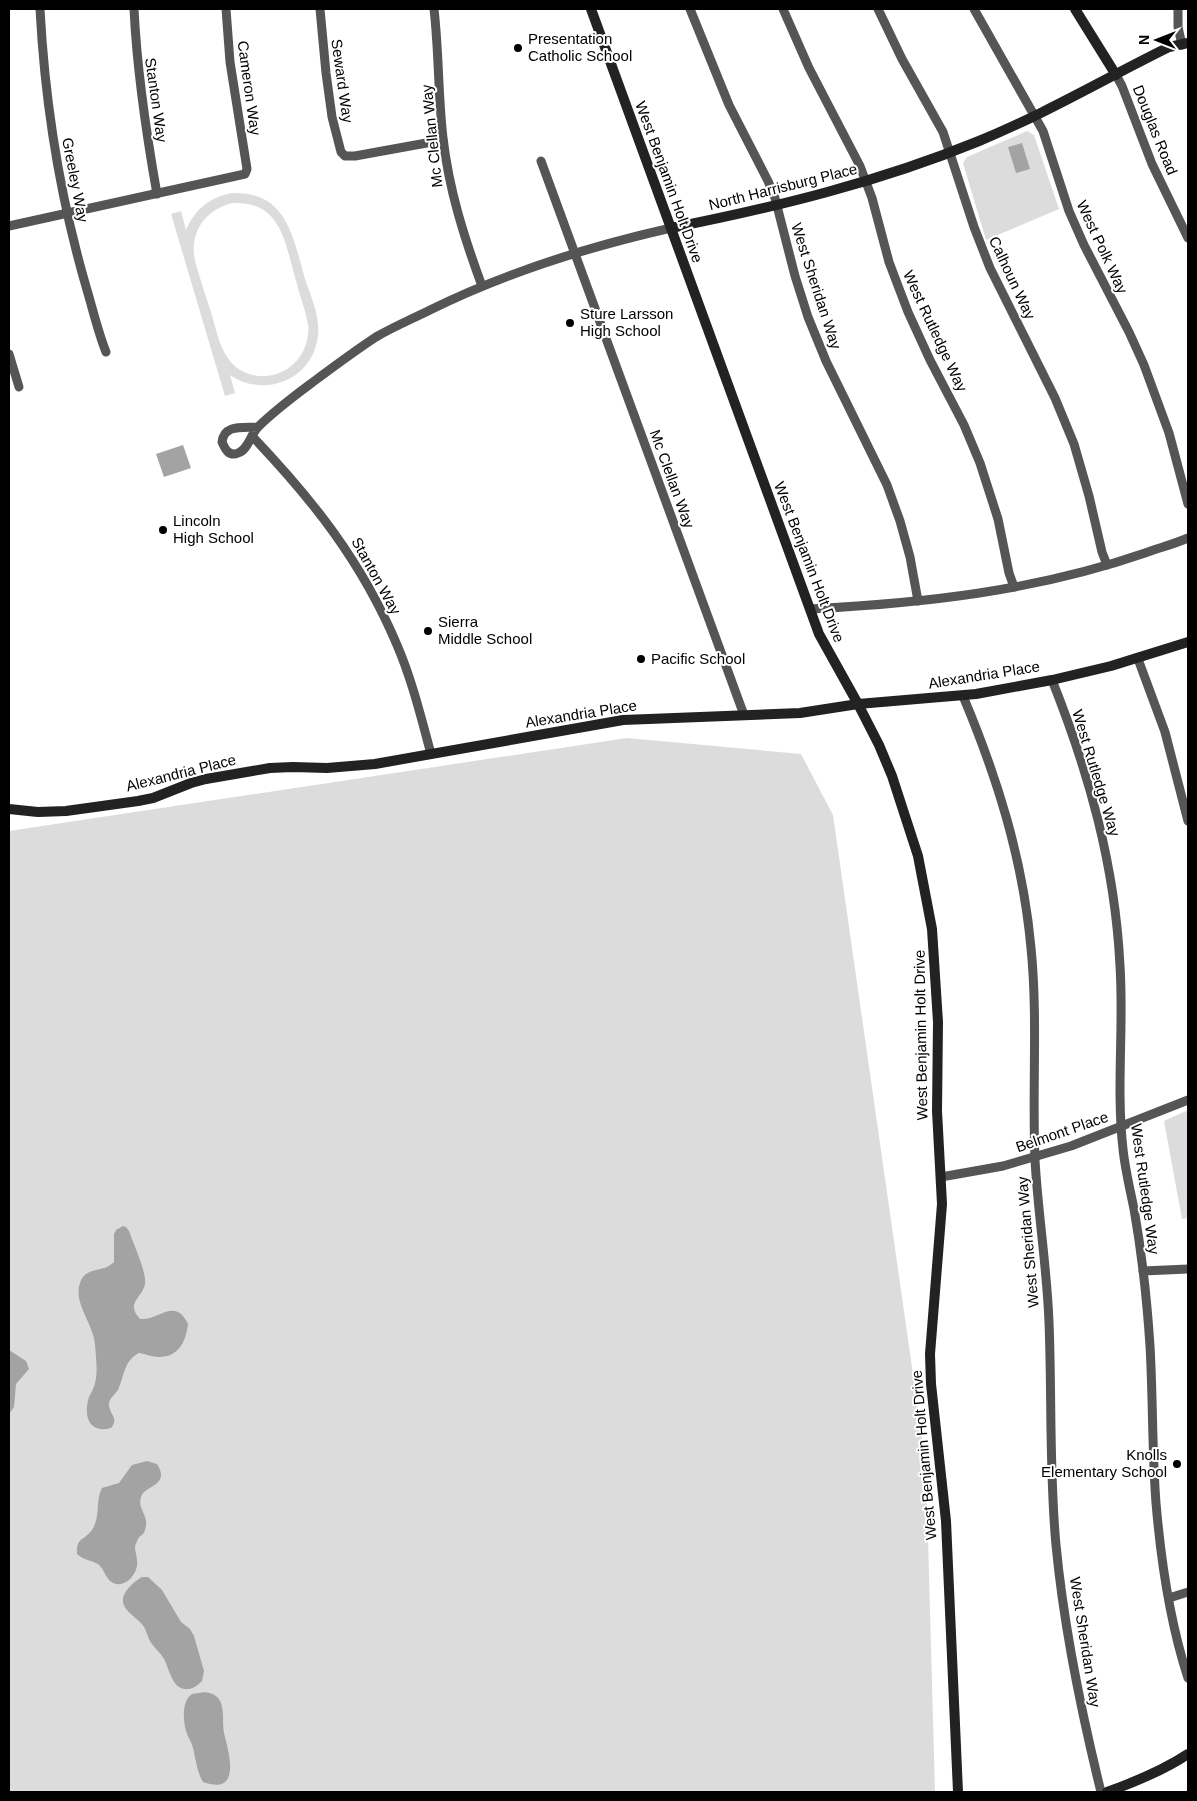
<svg xmlns="http://www.w3.org/2000/svg" width="1197" height="1801" font-family="Helvetica,sans-serif">
<style>
.green{fill:#dcdcdc;fill-rule:evenodd}
.water{fill:#a3a3a3}
.lines{fill:none;stroke-linecap:round;stroke-linejoin:round}
.street{stroke:#555;stroke-width:9}
.secondary{stroke:#222;stroke-width:10}
.poi-dot{fill:#000;stroke:#fff;stroke-width:2}
.labels{text-anchor:middle;stroke-width:4;stroke-linejoin:round;paint-order:stroke}
.poi-label{font-size:15px;fill:#000;stroke:#fff;text-anchor:start}
.street-label{font-size:15px;fill:#000;stroke:#fff}
</style>
<rect width="100%" height="100%" fill="#fff"/>
<!-- green -->
<g class="green">
<path d="M1027 131 1034 135 1059 209 986 240 963 163 967 157Z"/>
<path d="M232 193C287 191 293 237 305 279 311 297 320 316 318 335 314 379 265 399 230 375L235 393 225 396 171 214 181 211 186 230C195 209 210 197 232 193ZM233 203C249 202 264 207 274 220 286 235 291 265 297 284 300 297 306 311 308 325 309 330 308 335 307 340 304 355 293 368 279 373 269 377 259 377 249 374 222 365 218 336 211 312 205 295 200 278 195 261 189 233 205 209 233 203Z"/>
<path d="M627 738 801 754 833 815 926 1465 935 1792H9V831Z"/>
<path d="M1188 1110V1218L1182 1219 1164 1121Z"/>
</g>
<!-- water -->
<g class="water">
<path d="M1022 143 1030 169 1016 173 1008 147Z"/>
<path d="M183 445 191 468 164 477 156 454Z"/>
<path d="M123 1226 126 1227 129 1231C133 1243 147 1273 145 1284 142 1299 125 1302 140 1319 158 1321 175 1296 188 1324 186 1341 179 1357 159 1357 152 1357 146 1354 139 1353 124 1360 124 1377 118 1390 115 1394 110 1398 109 1403 108 1414 120 1418 111 1428 89 1434 83 1416 89 1397 91 1393 94 1388 95 1383 98 1372 96 1357 95 1345 94 1324 73 1304 80 1283 85 1266 104 1273 114 1262V1234L116 1230Z"/>
<path d="M9 1350 26 1361 29 1369 16 1384 14 1407 9 1414Z"/>
<path d="M147 1461 157 1464C171 1486 144 1485 141 1497 137 1510 150 1515 145 1530 144 1535 140 1535 138 1539 137 1541 136 1544 135 1546 135 1553 138 1559 137 1566 135 1578 121 1591 109 1580 105 1575 103 1568 98 1564 91 1560 83 1560 77 1554 76 1537 84 1541 92 1530 101 1516 95 1501 102 1488L119 1483 132 1465Z"/>
<path d="M142 1577H148L162 1590 181 1622 190 1629 194 1636 204 1671 202 1681C198 1685 194 1688 189 1689 172 1691 170 1670 164 1659 161 1653 156 1650 152 1644 148 1639 147 1632 144 1627 139 1618 122 1611 123 1600 123 1591 135 1581 142 1577Z"/>
<path d="M205 1692C210 1693 215 1694 219 1699 225 1708 222 1723 224 1733 229 1753 242 1796 203 1782 197 1772 196 1760 193 1748 192 1743 189 1739 187 1734 183 1723 181 1701 192 1694Z"/>
</g>
<g class="lines">
<!-- street -->
<g class="street">
<path d="M40 9C45 104 60 198 87 290 93 310 98 332 106 352"/>
<path d="M134 9C137 71 146 132 157 194"/>
<path d="M320 9 326 73 332 117 341 152 345 156H355L443 140"/>
<path d="M434 9C439 52 438 95 443 138 449 190 464 237 482 286"/>
<path d="M690 9 729 105 768 181 775 198 795 276 808 317 826 361 887 485 900 521 910 557 918 601"/>
<path d="M783 9 809 68 860 166 872 198 889 262 908 312 930 360 964 425 980 463 998 519 1009 573 1014 587"/>
<path d="M878 9 902 59 943 132 974 227 990 268 1055 398 1074 444 1089 496 1102 552 1107 565"/>
<path d="M974 9 1043 131 1069 211 1084 245 1129 332 1144 365 1169 433 1188 504"/>
<path d="M1178 9V27L1182 45"/>
<path d="M1116 75 1122 86 1152 164 1188 238"/>
<path d="M541 161 744 715"/>
<path d="M9 226 245 174 247 169 230 62 226 9"/>
<path d="M9 354 19 387"/>
<path d="M257 427C243 428 224 424 222 442 225 449 229 457 238 453 248 450 251 434 258 427 276 409 297 394 317 379 336 365 356 350 376 337 393 327 412 319 430 310 507 272 587 247 671 228"/>
<path d="M252 436C313 500 362 562 397 645 412 680 421 717 431 754"/>
<path d="M810 609C925 603 1035 591 1145 553 1159 548 1174 544 1188 538"/>
<path d="M1138 659 1165 732 1188 821"/>
<path d="M1052 680C1089 773 1115 865 1120 966 1124 1027 1116 1088 1123 1149 1125 1169 1130 1189 1134 1209 1142 1254 1147 1300 1150 1346 1153 1398 1152 1451 1156 1503 1161 1562 1170 1623 1188 1678"/>
<path d="M963 696C997 777 1023 859 1031 948 1038 1018 1032 1089 1035 1160 1038 1214 1047 1268 1049 1322 1052 1396 1049 1471 1056 1545 1064 1629 1081 1711 1101 1792"/>
<path d="M941 1177 1003 1166 1071 1146 1188 1100"/>
<path d="M1143 1271 1188 1269"/>
<path d="M1169 1598 1188 1592"/>
</g>
<!-- secondary -->
<g class="secondary">
<path d="M591 9 819 634 858 704 879 745 892 776 918 856 932 929 938 1022 937 1111 942 1204 930 1354 931 1384 946 1521 958 1792"/>
<path d="M1075 9 1116 75"/>
<path d="M671 228C777 207 879 182 979 141 1045 114 1106 78 1169 47L1188 43"/>
<path d="M9 809 38 812 66 811 138 801 153 798 191 783 206 779 270 768 293 767 327 768 375 764 623 720 800 713 858 704 976 694 1052 680 1111 666 1188 642"/>
<path d="M1107 1792C1135 1782 1164 1770 1188 1754"/>
</g>
</g>
<!-- markers -->
<g class="poi-dot">
<circle cx="518" cy="48" r="5"/>
<circle cx="570" cy="323" r="5"/>
<circle cx="163" cy="530" r="5"/>
<circle cx="428" cy="631" r="5"/>
<circle cx="641" cy="659" r="5"/>
<circle cx="1177" cy="1464" r="5"/>
</g>
<g class="labels">
<!-- poi labels -->
<g class="poi-label">
<text x="528" y="44">Presentation<tspan x="528" dy="17">Catholic School</tspan></text>
<text x="580" y="319">Sture Larsson<tspan x="580" dy="17">High School</tspan></text>
<text x="173" y="526">Lincoln<tspan x="173" dy="17">High School</tspan></text>
<text x="438" y="627">Sierra<tspan x="438" dy="17">Middle School</tspan></text>
<text x="651" y="664">Pacific School</text>
<text x="1167" y="1460" text-anchor="end">Knolls<tspan x="1167" dy="17">Elementary School</tspan></text>
</g>
<!-- street labels -->
<g class="street-label">
<text transform="translate(342 81) rotate(82)" y="5">Seward Way</text>
<text transform="translate(249 88) rotate(82)" y="5">Cameron Way</text>
<text transform="translate(156 100) rotate(82)" y="5">Stanton Way</text>
<text transform="translate(1155 130) rotate(68)" y="5">Douglas Road</text>
<text transform="translate(432 136) rotate(-96)" y="5">Mc Clellan Way</text>
<text transform="translate(75 180) rotate(79)" y="5">Greeley Way</text>
<text transform="translate(669 182) rotate(70)" y="5">West Benjamin Holt Drive</text>
<text transform="translate(783 187) rotate(-14)" y="5">North Harrisburg Place</text>
<text transform="translate(1102 247) rotate(65)" y="5">West Polk Way</text>
<text transform="translate(1012 278) rotate(65)" y="5">Calhoun Way</text>
<text transform="translate(816 286) rotate(72)" y="5">West Sheridan Way</text>
<text transform="translate(935 331) rotate(65)" y="5">West Rutledge Way</text>
<text transform="translate(672 479) rotate(70)" y="5">Mc Clellan Way</text>
<text transform="translate(809 562) rotate(69)" y="5">West Benjamin Holt Drive</text>
<text transform="translate(376 576) rotate(61)" y="5">Stanton Way</text>
<text transform="translate(984 675) rotate(-9)" y="5">Alexandria Place</text>
<text transform="translate(581 714) rotate(-9)" y="5">Alexandria Place</text>
<text transform="translate(181 773) rotate(-14)" y="5">Alexandria Place</text>
<text transform="translate(1096 773) rotate(73)" y="5">West Rutledge Way</text>
<text transform="translate(921 1035) rotate(-91)" y="5">West Benjamin Holt Drive</text>
<text transform="translate(1062 1132) rotate(-19)" y="5">Belmont Place</text>
<text transform="translate(1145 1189) rotate(82)" y="5">West Rutledge Way</text>
<text transform="translate(1028 1242) rotate(-95)" y="5">West Sheridan Way</text>
<text transform="translate(924 1455) rotate(-95)" y="5">West Benjamin Holt Drive</text>
<text transform="translate(1085 1642) rotate(81)" y="5">West Sheridan Way</text>
</g>
</g>
<!-- border -->
<rect width="1197" height="1801" fill="none" stroke="#000000" stroke-width="20"/>
<!-- north arrow -->
<g transform="translate(1157 40) rotate(270)" stroke="#ffffff" stroke-width="4" paint-order="stroke">
<path d="M0-4L9 19L0 12L-9 19Z" fill="#000000"/>
<text y="-8" font-size="14" font-weight="bold" text-anchor="middle" fill="#000000">N</text>
</g>
</svg>
